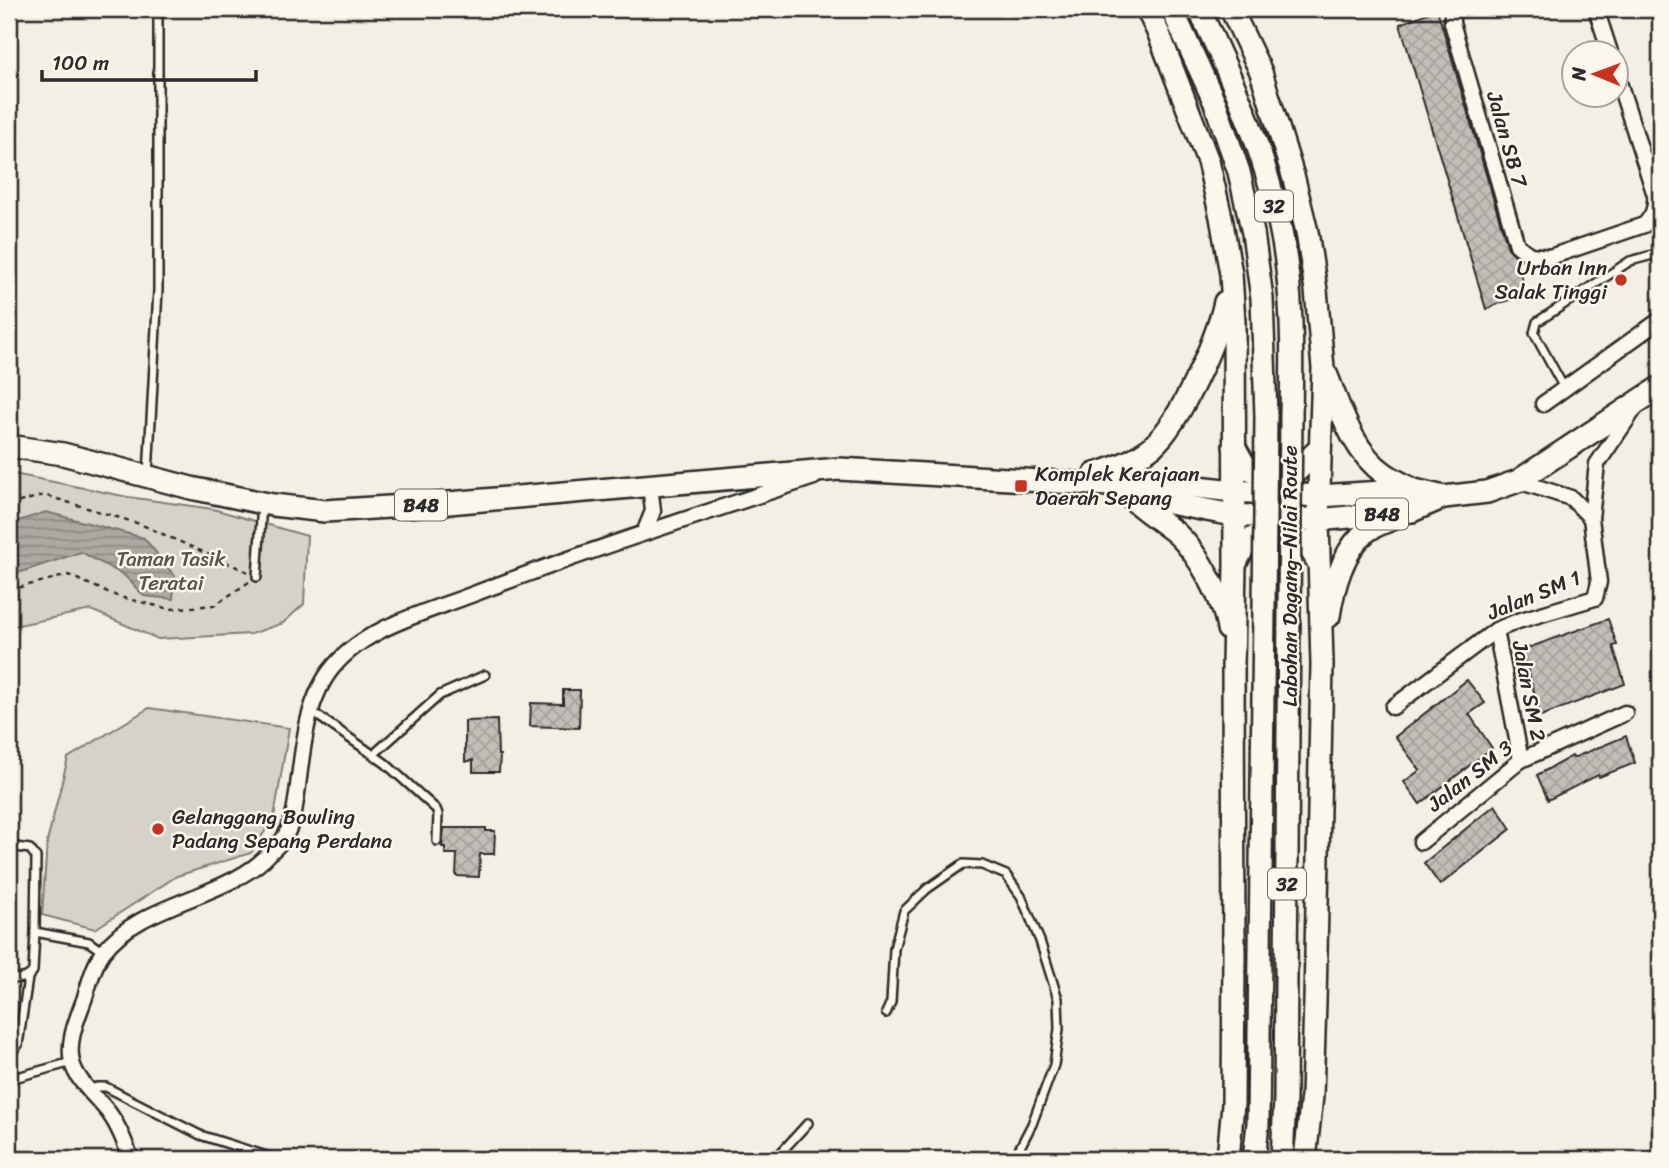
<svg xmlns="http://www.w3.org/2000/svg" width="1669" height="1168" font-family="Sriracha,sans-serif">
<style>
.green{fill:#d5d2c9;stroke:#807e7a;stroke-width:2}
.water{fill:url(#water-rules);stroke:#787772;stroke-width:2}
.building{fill:url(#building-cross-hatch);stroke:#2b2b2b;stroke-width:2}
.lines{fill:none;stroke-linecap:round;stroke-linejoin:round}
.service-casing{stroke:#2b2b2b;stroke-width:12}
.minor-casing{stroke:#2b2b2b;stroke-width:19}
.primary-casing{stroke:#2b2b2b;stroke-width:26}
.path{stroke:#2b2b2b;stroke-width:2.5;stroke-dasharray:5 5;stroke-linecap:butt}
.service{stroke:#fbf7ec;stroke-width:7}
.minor{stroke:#fbf7ec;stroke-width:14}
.primary{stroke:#fbf7ec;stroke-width:21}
.primary-bridge-casing{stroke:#2b2b2b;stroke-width:26;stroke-linecap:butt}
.primary-bridge{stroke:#fbf7ec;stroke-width:21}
.poi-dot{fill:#c8321e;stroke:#fbf7ec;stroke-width:2.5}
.labels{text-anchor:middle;stroke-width:5;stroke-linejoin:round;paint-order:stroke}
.shield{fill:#fbf7ec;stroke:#696865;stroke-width:2}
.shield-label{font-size:19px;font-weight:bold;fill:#2b2b2b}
.street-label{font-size:21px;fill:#2b2b2b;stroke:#fbf7ec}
.poi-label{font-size:21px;fill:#2b2b2b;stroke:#fbf7ec;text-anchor:start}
.park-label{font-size:21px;fill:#565552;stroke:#fbf7ec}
</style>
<defs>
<pattern id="water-rules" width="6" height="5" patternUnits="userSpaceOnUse" patternTransform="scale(1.75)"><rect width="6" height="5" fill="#aca9a2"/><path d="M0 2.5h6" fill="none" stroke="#8c8a84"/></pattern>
<pattern id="building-cross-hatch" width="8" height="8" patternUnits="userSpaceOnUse" patternTransform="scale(1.75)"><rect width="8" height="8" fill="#c0beb6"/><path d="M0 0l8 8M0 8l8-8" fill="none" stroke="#a5a39d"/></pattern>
</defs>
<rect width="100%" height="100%" fill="#f3efe4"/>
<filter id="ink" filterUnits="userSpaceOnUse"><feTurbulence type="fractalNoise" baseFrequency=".0143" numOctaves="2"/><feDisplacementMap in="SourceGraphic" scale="14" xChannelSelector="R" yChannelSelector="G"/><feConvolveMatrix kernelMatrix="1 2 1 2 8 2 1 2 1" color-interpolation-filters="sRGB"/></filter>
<g filter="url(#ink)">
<!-- green -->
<g class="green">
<path d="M9 473 128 497 213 509 307 536 304 604 283 623 251 634 158 639 91 610 9 627Z"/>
<path d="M149 708 289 728 274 817 251 853 177 876 95 929 42 915 47 842 68 758Z"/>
</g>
<!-- water -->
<path class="water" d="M46 512 144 538 175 576 173 599 144 596 124 575 81 552 9 576V524Z"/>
<!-- building -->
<g class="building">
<path d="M1437 9 1508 248 1515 255 1526 293 1486 309 1400 24Z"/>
<path d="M1608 619 1617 645 1613 646 1625 684 1541 716 1522 650Z"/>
<path d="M1467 680 1485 703 1469 714 1492 748 1420 804 1404 782 1420 770 1395 737Z"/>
<path d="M563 690H580L579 728 530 726 531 703 563 704Z"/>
<path d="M497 720 498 755H500L499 772H473V760L465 762V721Z"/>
<path d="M1626 736 1635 763 1599 777 1598 775 1548 800 1537 775 1572 756 1573 758Z"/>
<path d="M1495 805 1511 829 1440 885 1424 863Z"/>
<path d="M444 828H486V831H495L494 854H480L479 877 456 876 457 854H445V847H442Z"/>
</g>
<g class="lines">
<defs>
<g id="service">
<path d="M1564 388 1534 333 1537 322 1630 261 1660 253"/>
<path d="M148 475 158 290V9"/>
<path d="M257 577 262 504"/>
<path d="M311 711 385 763 436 809 438 814 437 841"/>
<path d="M373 755 440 695 485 675"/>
<path d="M9 846 30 849 36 857 35 932 89 942 103 952"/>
<path d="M9 979C18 978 28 980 33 971L35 932"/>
<path d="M886 1013 891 1002 894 949 904 911 927 889 963 864 982 865 1006 875 1021 896 1040 941 1058 999 1059 1029 1054 1065 1032 1124 1014 1159"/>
<path d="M9 1056 18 1045 28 978"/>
<path d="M10 1079 72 1062"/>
<path d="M90 1089 97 1087H106L200 1135 276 1159"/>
<path d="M775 1159 808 1123"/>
</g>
<g id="minor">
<path d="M1452 9V23L1517 245 1530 255 1550 257 1644 225C1653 216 1656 208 1655 195L1616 73"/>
<path d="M1596 9 1610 52"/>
<path d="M1543 404 1660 320"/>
<path d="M1518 481 1571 498 1591 518"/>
<path d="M644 533 653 511 650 485"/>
<path d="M1496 630 1521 760"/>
<path d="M1393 707 1496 630 1518 621 1595 598 1599 582 1591 518 1597 464 1635 408"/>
<path d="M1421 842 1521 760 1625 713"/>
<path d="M131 1159C125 1143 119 1127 109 1113 98 1098 76 1081 72 1062 67 1042 77 1019 84 1000 89 985 93 966 103 952 140 902 230 898 270 853 275 848 282 842 285 836 294 822 296 801 298 786 303 746 307 697 334 666 367 627 424 613 471 595 583 552 699 515 814 477"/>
</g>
<g id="primary">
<path d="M1147 9 1159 34 1208 161 1221 217 1231 274 1234 322 1235 565 1233 665 1234 955 1233 1104 1228 1159"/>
<path d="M1172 9 1215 103 1239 172 1253 233 1262 298 1266 416"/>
<path d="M1199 9C1237 89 1274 172 1286 261 1293 313 1292 365 1291 417"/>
<path d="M1231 9 1261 72 1294 179 1307 232 1316 290 1323 368 1318 520 1322 664 1315 1002 1312 1096 1305 1159"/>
<path d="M1327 376C1341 411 1353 452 1385 474 1394 480 1404 485 1414 490"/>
<path d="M9 446 63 454 191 488 273 505 325 511 437 504 839 469 1109 485 1128 479 1233 491 1319 496 1414 490 1444 497"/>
<path d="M1234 446 1244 464 1254 472 1276 476 1297 471 1320 448"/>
<path d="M1095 474C1116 468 1136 460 1153 446 1181 421 1217 339 1225 302"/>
<path d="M1127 495 1233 515 1318 520 1412 511 1444 497 1487 492 1518 481 1660 387"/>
<path d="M1129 496C1143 510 1160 520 1176 533 1198 553 1224 599 1228 629"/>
<path d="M1236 563 1246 542 1264 532H1289L1306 542 1319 564"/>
<path d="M1329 616C1333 589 1343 549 1367 531 1375 525 1388 521 1397 517"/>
<path d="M1254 1159 1258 1124 1264 609"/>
<path d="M1282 1159 1285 1099 1289 609"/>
</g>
</defs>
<!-- service casing -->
<use href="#service" class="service-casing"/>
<!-- minor casing -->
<use href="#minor" class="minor-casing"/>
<!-- primary casing -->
<use href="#primary" class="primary-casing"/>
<!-- path -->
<g class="path">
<path d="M9 505 44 495 140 524 248 572"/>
<path d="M9 590 68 575 119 597 170 609 215 605 249 582"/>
</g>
<!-- service -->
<use href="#service" class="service"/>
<!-- minor -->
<use href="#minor" class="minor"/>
<!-- primary -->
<use href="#primary" class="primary"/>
<defs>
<g id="primary-bridge">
<path d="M1264 609 1266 416"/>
<path d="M1289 609 1291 417"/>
</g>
</defs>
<!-- primary-bridge casing -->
<use href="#primary-bridge" class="primary-bridge-casing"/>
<!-- primary-bridge -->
<use href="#primary-bridge" class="primary-bridge"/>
</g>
</g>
<!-- markers -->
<g class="poi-dot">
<circle cx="1621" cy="280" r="7"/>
<rect x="1014" y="479" width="14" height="14" rx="3.5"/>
<circle cx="158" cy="829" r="7"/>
</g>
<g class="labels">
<!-- shield labels -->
<g class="shield">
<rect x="1255" y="190.5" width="38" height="31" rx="5"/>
<rect x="395" y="489.5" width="52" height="31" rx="5"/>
<rect x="1356" y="498.5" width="52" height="31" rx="5"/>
<rect x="1268" y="868.5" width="38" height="31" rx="5"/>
</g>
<g class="shield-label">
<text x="1274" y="213">32</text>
<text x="421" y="512">B48</text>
<text x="1382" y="521">B48</text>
<text x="1287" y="891">32</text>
</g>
<!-- street labels -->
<g class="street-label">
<text transform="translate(1507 139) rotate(74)" y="7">Jalan SB 7</text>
<text transform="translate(1290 576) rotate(-90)" y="7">Labohan Dagang–Nilai Route</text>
<text transform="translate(1534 595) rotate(-22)" y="7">Jalan SM 1</text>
<text transform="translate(1529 691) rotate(79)" y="7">Jalan SM 2</text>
<text transform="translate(1470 776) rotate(-38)" y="7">Jalan SM 3</text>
</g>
<!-- poi labels -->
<g class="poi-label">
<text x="1607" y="275" text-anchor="end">Urban Inn<tspan x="1607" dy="24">Salak Tinggi</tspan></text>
<text x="1035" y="481">Komplek Kerajaan<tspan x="1035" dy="24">Daerah Sepang</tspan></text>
<text x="172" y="824">Gelanggang Bowling<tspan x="172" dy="24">Padang Sepang Perdana</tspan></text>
</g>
<!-- park labels -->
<g class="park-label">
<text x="171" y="566">Taman Tasik<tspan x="171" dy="24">Teratai</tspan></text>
</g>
</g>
<!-- margin -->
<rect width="1669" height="1168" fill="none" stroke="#fbf7ec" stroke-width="35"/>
<rect x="18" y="18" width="1634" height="1133" fill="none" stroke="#2b2b2b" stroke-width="2.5" filter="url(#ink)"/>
<!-- north arrow -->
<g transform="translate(1595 74) rotate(271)"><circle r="33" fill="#fbf7ec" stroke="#a8a59f" stroke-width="2"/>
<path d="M0-5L12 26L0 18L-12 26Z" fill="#c8321e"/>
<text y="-10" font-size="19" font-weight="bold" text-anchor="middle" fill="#2b2b2b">N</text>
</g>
<!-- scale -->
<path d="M42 70v10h214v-10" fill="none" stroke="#2b2b2b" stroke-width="3.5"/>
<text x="52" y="70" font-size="21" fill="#2b2b2b" stroke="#fbf7ec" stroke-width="5" paint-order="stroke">100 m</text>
</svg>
